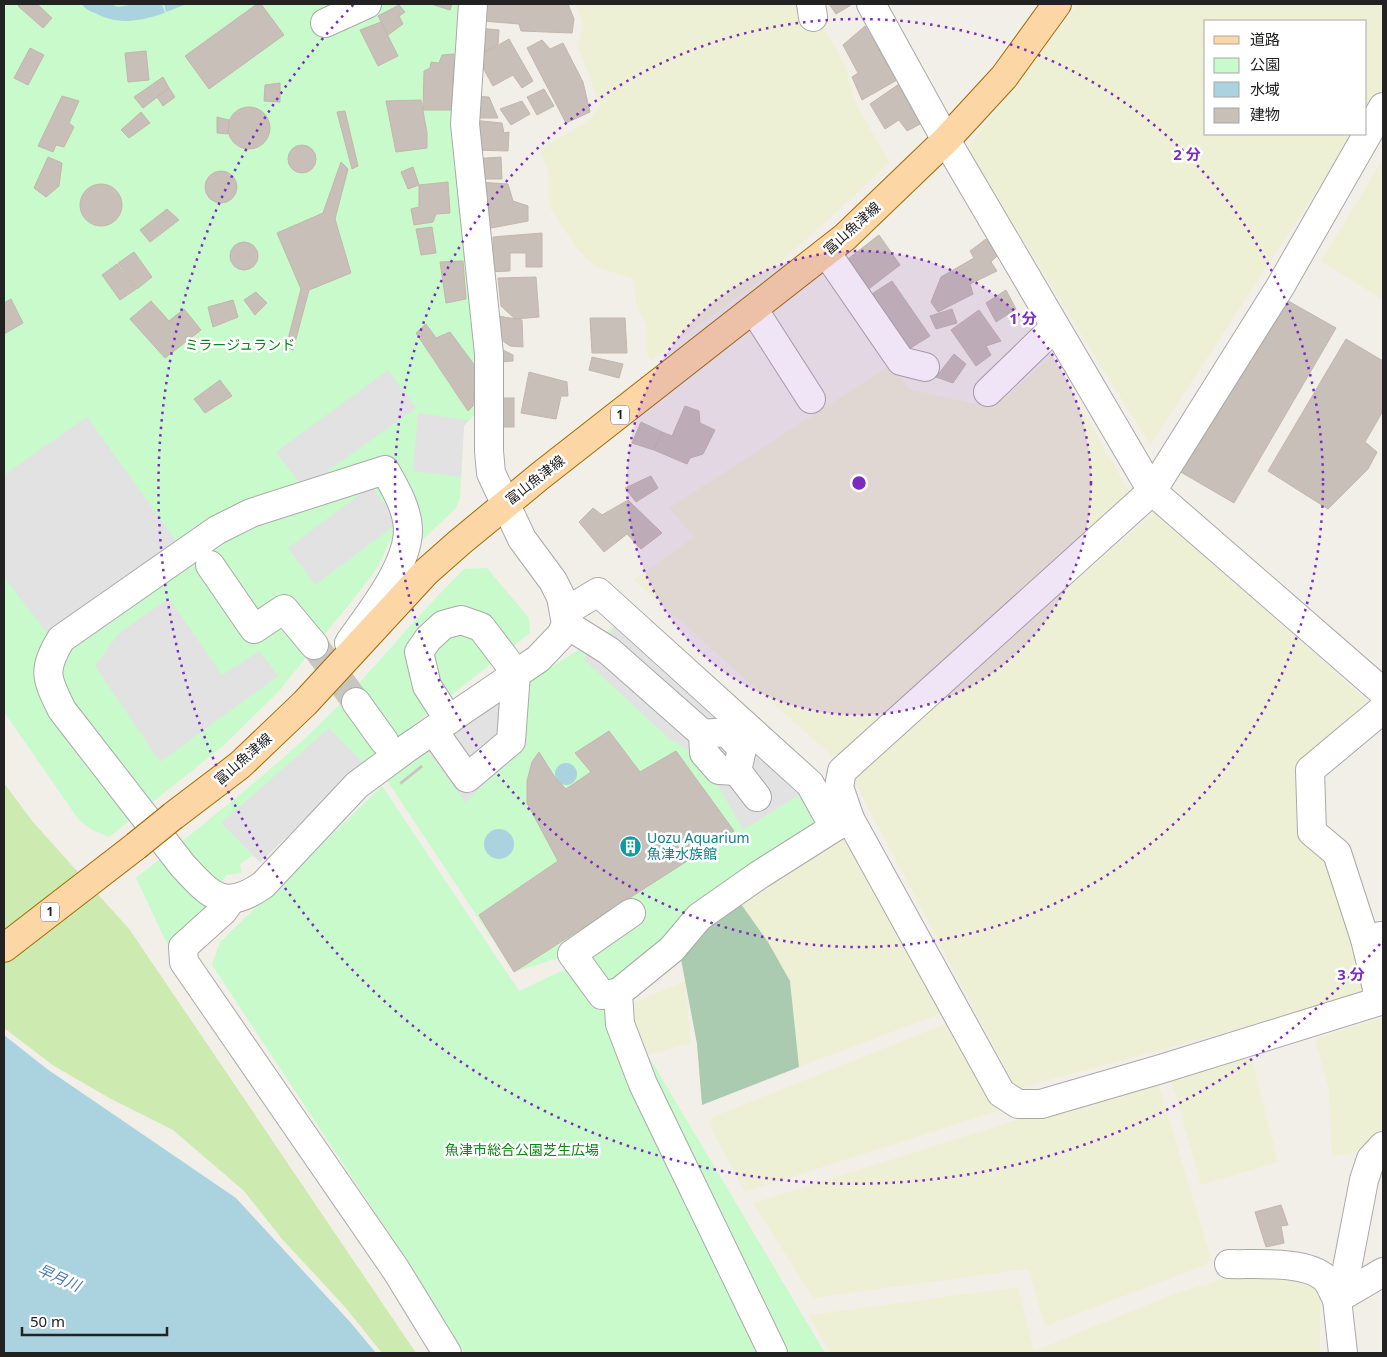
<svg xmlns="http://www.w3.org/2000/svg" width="1387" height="1357" font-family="'Noto Sans','Noto Sans JP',sans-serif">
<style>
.farmland{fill:#eef0d5}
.grass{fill:#cdebb0}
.cemetery{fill:#aacbaf}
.park{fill:#c8facc}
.parking{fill:#e2e2e2}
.water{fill:#aad3df}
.building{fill:#c7bfb8;stroke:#c4b6ab}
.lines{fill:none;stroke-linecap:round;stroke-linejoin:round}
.minor-tunnel{stroke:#c8c6c1;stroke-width:28;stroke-dasharray:28 14;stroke-linecap:butt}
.minor-casing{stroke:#a9a9a9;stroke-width:30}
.major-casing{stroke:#a06b00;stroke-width:30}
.minor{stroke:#fff;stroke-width:28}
.major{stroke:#fcd6a4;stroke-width:28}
.major-bridge-casing{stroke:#a06b00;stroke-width:30;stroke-linecap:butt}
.major-bridge{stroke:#fcd6a4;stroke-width:28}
.ring{fill:none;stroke:#7b2cbf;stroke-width:2.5;stroke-dasharray:2.5 5}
.labels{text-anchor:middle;stroke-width:5;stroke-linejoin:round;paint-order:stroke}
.shield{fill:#fff;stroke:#646464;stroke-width:1}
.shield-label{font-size:12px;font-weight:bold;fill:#222}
.street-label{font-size:14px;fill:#222;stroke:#fff}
.park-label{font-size:14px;fill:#0c8416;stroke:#fff}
.culture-label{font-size:14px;fill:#0d838f;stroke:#fff;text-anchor:start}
.water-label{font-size:15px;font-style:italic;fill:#4a7aab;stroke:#fff}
.centre{fill:#7b2cbf;stroke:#fff;stroke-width:2.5}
.ring-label{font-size:15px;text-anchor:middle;font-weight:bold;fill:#7b2cbf;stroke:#fff;stroke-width:5;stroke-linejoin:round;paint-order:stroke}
</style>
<rect width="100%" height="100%" fill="#f2efe9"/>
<!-- farmland -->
<g class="farmland">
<path d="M576 4H811L845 66 856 104 890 163 765 277 650 361 646 351V324L637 309 634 279 595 267 575 246 549 207V173L539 149 587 122 600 106 578 47 582 24Z"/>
<path d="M1078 4H1383V88L1366 115V21H1206V134H1354L1150 445 966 149Z"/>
<path d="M1383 159V300L1321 261Z"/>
<path d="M1052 356 1131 495 839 762 634 580 694 537 669 508 892 364 909 389 993 408Z"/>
<path d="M1156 511 1367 701 1301 764 1369 993 1016 1089 851 775Z"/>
<path d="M845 830 950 1010 799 1067 790 981 768 942 737 899Z"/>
<path d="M685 981 691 1043 644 1056 625 1006Z"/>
<path d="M1383 1017V1139L1350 1154 1332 1156 1329 1091 1315 1039Z"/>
<path d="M955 1020 1006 1108 745 1192 709 1125 712 1117Z"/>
<path d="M1250 1051 1278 1162 1201 1185 1171 1080Z"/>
<path d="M1156 1076 1210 1255 1208 1264 1045 1326 1028 1269 813 1298 753 1203Z"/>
<path d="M1251 1271 1308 1276 1320 1289V1353H830L809 1315 1018 1287 1034 1351 1176 1293Z"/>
</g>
<!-- grass -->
<path class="grass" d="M4 783 33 822 130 930 416 1353H382L345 1307 282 1239 244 1191 173 1130 111 1099 54 1066 4 1028Z"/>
<!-- cemetery -->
<path class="cemetery" d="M736 897 768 942 790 981 799 1067 702 1105 697 1044 680 954Z"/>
<!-- park -->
<g class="park">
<path d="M4 4H465L455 154 461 224 465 226 477 328 476 413 464 426 460 498 456 508 419 543 390 540 379 565 367 582 279 691 223 746 109 837 91 829 79 820 4 712Z"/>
<path d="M487 568 529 618 530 633 364 764 260 862 253 855 240 864 242 873 226 875 206 916 169 948 136 878C202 825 270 774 330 714 376 667 417 615 464 569Z"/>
<path d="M621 622 838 825 618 993 572 954 514 972 384 776Z"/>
<path d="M382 786 519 991 568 968 596 1009 620 1008 825 1353H465L382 1223 212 965 220 942Z"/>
</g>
<!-- parking -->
<g class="parking">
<path d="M388 370 416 408 304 488 276 452Z"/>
<path d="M418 413 468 420 464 426 461 477 413 471Z"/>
<path d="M87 417 176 541 47 633 4 577V475Z"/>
<path d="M371 486 399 522 315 585 288 548Z"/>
<path d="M169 598 222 675 260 651 278 676 160 762 95 666 119 633Z"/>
<path d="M621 622 802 793 743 830 714 778 694 753 671 740 583 659Z"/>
<path d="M522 687 527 746 465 802 426 749Z"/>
<path d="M329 728 364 764 260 862 221 823Z"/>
</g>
<!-- water -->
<g class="water">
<path d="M82 4H110L118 7 136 4H162L165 13C139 21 120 26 95 13 89 11 85 9 82 4Z"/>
<path d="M164 4H187L166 12Z"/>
<circle cx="566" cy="774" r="11"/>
<circle cx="499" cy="844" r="15"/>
<path d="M4 1035 47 1069 236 1198 351 1323 376 1353H4Z"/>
</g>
<!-- building -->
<g class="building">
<path d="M20 4H37L52 18 43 28 18 6Z"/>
<path d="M257 4H261L284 35 209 89 185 56Z"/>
<path d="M431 4H452L450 10Z"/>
<path d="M483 4H568L574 19 572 33 521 31 519 24 482 21Z"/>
<path d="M829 4H849L851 5 836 14Z"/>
<path d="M399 5 405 12 399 16 403 24 388 35 378 16Z"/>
<path d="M381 22 398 56 378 66 360 30Z"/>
<path d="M865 26 897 80 862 100 852 77 858 73 843 45Z"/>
<path d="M478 28 499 30 498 44 477 57Z"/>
<path d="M509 39 533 81 522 88 513 75 493 86 477 57Z"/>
<path d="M542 40 550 49 563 43 583 82 590 112 566 123 527 48Z"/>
<path d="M30 48 44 55 28 85 14 78Z"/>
<path d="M146 51 149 80 128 82 125 53Z"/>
<path d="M454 54 452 110H423L424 71 430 68 431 62 439 63 442 55Z"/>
<path d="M163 77 169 88 143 108 134 97Z"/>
<path d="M280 83V102L264 101 265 85Z"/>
<path d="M899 84 922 123 907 131 899 120 885 129 870 104Z"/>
<path d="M169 88 175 97 163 106 157 97Z"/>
<path d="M544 89 554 106 537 115 527 97Z"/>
<path d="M62 96 79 101 69 123 74 127 64 147 56 145 53 152 38 146Z"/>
<path d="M473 96 489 97 498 118H473Z"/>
<path d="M421 100 427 133V148L396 152 386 101Z"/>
<path d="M522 101 530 114 511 125 500 109Z"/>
<circle cx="249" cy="128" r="21"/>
<path d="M345 111 358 166 352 169 337 112Z"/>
<path d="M141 112 150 123 129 138 121 130Z"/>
<path d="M217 117 229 120 228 134 217 133Z"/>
<path d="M472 120 502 123 504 133 509 132 508 151 473 150Z"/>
<circle cx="302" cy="159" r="14"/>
<path d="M48 157 62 163 59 186 46 197 34 188Z"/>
<path d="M501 157 502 179H474L472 159Z"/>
<path d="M341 162 348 169 335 219 351 273 309 290 293 350 286 347 301 289 277 233 323 213Z"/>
<path d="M413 167 419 185 408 189 401 172Z"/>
<circle cx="221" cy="187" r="16"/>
<path d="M448 182 450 213 436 214 433 222 414 225 411 209 419 207V185Z"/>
<path d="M479 182 508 184 513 201 528 206V221L486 229Z"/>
<circle cx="101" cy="205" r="21"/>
<path d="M167 209 179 220 150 242 140 230Z"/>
<path d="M432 227 436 253 421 255 416 229Z"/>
<path d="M542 233V267H526V253H510V271L486 272 485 253 493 252V237Z"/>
<path d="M879 235 900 265 866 291 844 262Z"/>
<path d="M986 239 998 255 991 262 997 271 970 284 973 294 938 312 931 302 941 277 974 258 970 251Z"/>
<circle cx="244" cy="256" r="14"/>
<path d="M134 252 152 277 137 289 118 263Z"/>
<path d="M463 261 466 299 446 303 440 262Z"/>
<path d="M117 264 136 289 120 300 102 275Z"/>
<path d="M536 277 539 317 515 319 501 306 498 278Z"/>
<path d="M892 281 930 336 906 351 867 297Z"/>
<path d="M1006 290 1016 309 996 322 986 303Z"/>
<path d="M256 292 267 303 255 315 244 300Z"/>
<path d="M1283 298 1336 328 1234 503 1179 471Z"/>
<path d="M11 299 23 323 4 334V303Z"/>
<path d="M233 300 238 317 213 327 208 307Z"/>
<path d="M151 301 169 321 184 309 201 330 165 358 130 319Z"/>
<path d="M952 309 957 323 936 329 930 316Z"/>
<path d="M979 310 1001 341 986 346 991 355 976 366 951 330Z"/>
<path d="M492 315 522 320 523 347 510 346 493 334Z"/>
<path d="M590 318H625L627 353H592Z"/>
<path d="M426 324 436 338 450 332 475 366 473 406 468 411 416 333Z"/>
<path d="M1346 339 1383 361V411L1365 442 1377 452 1368 469 1328 509 1268 471Z"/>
<path d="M497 347 513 355V361L497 362Z"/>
<path d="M954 354 966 364 953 383 936 377Z"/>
<path d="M592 357 623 364 619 378 589 370Z"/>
<path d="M529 372 567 382 568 396H561L556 419 521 413Z"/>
<path d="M220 380 232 396 205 413 194 399Z"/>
<rect x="498" y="398" width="16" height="29"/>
<path d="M685 406 699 411 700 423 715 430 703 454 690 458 687 464 654 450 662 432 672 436Z"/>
<path d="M641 422 662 432 654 450 632 443Z"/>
<path d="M651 476 658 488 636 502 625 488Z"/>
<path d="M628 500 662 533 641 549 627 534 604 552 579 522 593 508 602 515Z"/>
<path d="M609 731 640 772 676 751 734 831 514 972 479 915 558 861 527 803V781L532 762 539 752 556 779 566 789 591 772 575 753Z"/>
<path d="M1281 1205 1288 1225 1281 1226 1284 1243 1266 1247 1255 1212Z"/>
</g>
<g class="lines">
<!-- minor-tunnel -->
<g class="minor-tunnel">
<path d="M314 645 356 702"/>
<path d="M384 741 412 776"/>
</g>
<defs>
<g id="minor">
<path d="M811 4 813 17"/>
<path d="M871 4 946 140 1152 491 1383 692"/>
<path d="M325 23 367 4"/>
<path d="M826 252 901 361 925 367"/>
<path d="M754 310 811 399"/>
<path d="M988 392 1055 327"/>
<path d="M210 565 254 629 284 609 314 645"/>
<path d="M565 612 598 592 810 784 830 820 838 825 759 875 699 917 672 949 618 993 620 1024 643 1084 773 1353"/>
<path d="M566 624 609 651 703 734 704 753 719 770 737 771 742 749 727 732 703 734"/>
<path d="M349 643C369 614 407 568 408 531 408 509 395 488 385 470L251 513 217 530 61 639C42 671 46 678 62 710L183 866C211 896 224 912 263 885L357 785 407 748 538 659 561 635 566 624 561 597 553 581 522 539 491 473 489 451V354L465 124 473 4"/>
<path d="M356 702 384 741"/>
<path d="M433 730 467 778 511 741 516 673 481 627 461 620 443 625 428 639 419 652 427 686 449 720"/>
<path d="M737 771 757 797"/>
<path d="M850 819 1001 1093 1018 1104H1041L1161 1069 1383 1000"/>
<path d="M838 825 850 819 839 787 842 771 1152 491 1280 287 1383 107"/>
<path d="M231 900 223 911 183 947 184 962 396 1270 447 1353"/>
<path d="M1365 939 1337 853 1312 832 1310 770 1383 709"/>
<path d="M618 993 602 995 572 954 631 913"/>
<path d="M1380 1001 1365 939 1381 936"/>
<path d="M1229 1264C1254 1265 1305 1260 1325 1278 1330 1283 1333 1293 1337 1299L1383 1272"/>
<path d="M1343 1353 1337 1299 1344 1284 1364 1180 1371 1159 1383 1146"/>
</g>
<g id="major">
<path d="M173 816 240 765 305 703 426 572 460 542 540 476 845 237 946 140 1004 77 1057 4"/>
<path d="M4 948 136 846"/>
</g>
</defs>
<!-- minor casing -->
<use href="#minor" class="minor-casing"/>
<!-- major casing -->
<use href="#major" class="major-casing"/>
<!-- minor -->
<use href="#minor" class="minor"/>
<!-- major -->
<use href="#major" class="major"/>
<defs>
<path id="major-bridge" d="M136 846 173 816"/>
</defs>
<!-- major-bridge casing -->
<use href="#major-bridge" class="major-bridge-casing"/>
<!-- major-bridge -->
<use href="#major-bridge" class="major-bridge"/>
</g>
<!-- distance rings -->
<circle cx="859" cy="483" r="232" fill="#7b2cbf" fill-opacity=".12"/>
<g class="ring">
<circle cx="859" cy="483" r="232"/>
<circle cx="859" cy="483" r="464"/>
<path d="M1380 944A696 696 0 1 1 354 4"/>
</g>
<!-- icons -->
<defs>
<symbol id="building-disc" viewBox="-11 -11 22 22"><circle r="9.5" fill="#0f9aa8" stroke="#fff"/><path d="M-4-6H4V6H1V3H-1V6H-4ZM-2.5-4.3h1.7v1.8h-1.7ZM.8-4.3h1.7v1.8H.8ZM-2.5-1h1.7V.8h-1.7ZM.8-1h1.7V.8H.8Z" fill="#fff"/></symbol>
</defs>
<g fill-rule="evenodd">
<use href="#building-disc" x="618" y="834" width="25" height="25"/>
</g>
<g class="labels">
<!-- shield labels -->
<g class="shield">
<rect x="611" y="405.5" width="18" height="19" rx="4"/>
<rect x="41" y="902.5" width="18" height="19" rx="4"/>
</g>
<g class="shield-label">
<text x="620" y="419">1</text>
<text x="50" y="916">1</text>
</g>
<!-- street labels -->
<g class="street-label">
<text transform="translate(852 228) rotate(-42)" y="5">富山魚津線</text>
<text transform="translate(535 480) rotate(-38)" y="5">富山魚津線</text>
<text transform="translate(243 759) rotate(-41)" y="5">富山魚津線</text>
</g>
<!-- park labels -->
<g class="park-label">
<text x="240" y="350">ミラージュランド</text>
<text x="522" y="1155">魚津市総合公園芝生広場</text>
</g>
<!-- culture labels -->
<g class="culture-label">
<text x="647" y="843">Uozu Aquarium<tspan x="647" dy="16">魚津水族館</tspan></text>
</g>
<!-- water labels -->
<g class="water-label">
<text transform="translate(59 1278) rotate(24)" y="5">早月川</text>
</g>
</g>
<circle cx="859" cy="483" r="8" class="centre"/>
<g class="ring-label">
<text x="1187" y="160">2 分</text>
<text x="1023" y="324">1 分</text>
<text x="1351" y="980">3 分</text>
</g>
<!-- border -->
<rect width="1387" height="1357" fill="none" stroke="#222222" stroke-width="10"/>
<!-- legend -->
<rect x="1204" y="20" width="162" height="115" fill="#ffffff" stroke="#a7a7a7"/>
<rect x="1214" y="36" width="25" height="8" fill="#fcd6a4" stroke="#a7a7a7"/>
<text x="1250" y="45" font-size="15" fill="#222222">道路</text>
<rect x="1214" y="58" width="25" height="15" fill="#c8facc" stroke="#a7a7a7"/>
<text x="1250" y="70" font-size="15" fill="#222222">公園</text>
<rect x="1214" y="82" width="25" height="15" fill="#aad3df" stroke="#a7a7a7"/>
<text x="1250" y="95" font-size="15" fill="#222222">水域</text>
<rect x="1214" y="108" width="25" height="15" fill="#c7bfb8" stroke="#a7a7a7"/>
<text x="1250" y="120" font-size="15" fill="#222222">建物</text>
<!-- scale -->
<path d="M22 1327v8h145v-8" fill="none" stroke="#222222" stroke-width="2.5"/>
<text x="30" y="1327" font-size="15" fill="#222222" stroke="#ffffff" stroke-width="4" paint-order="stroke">50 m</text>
</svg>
